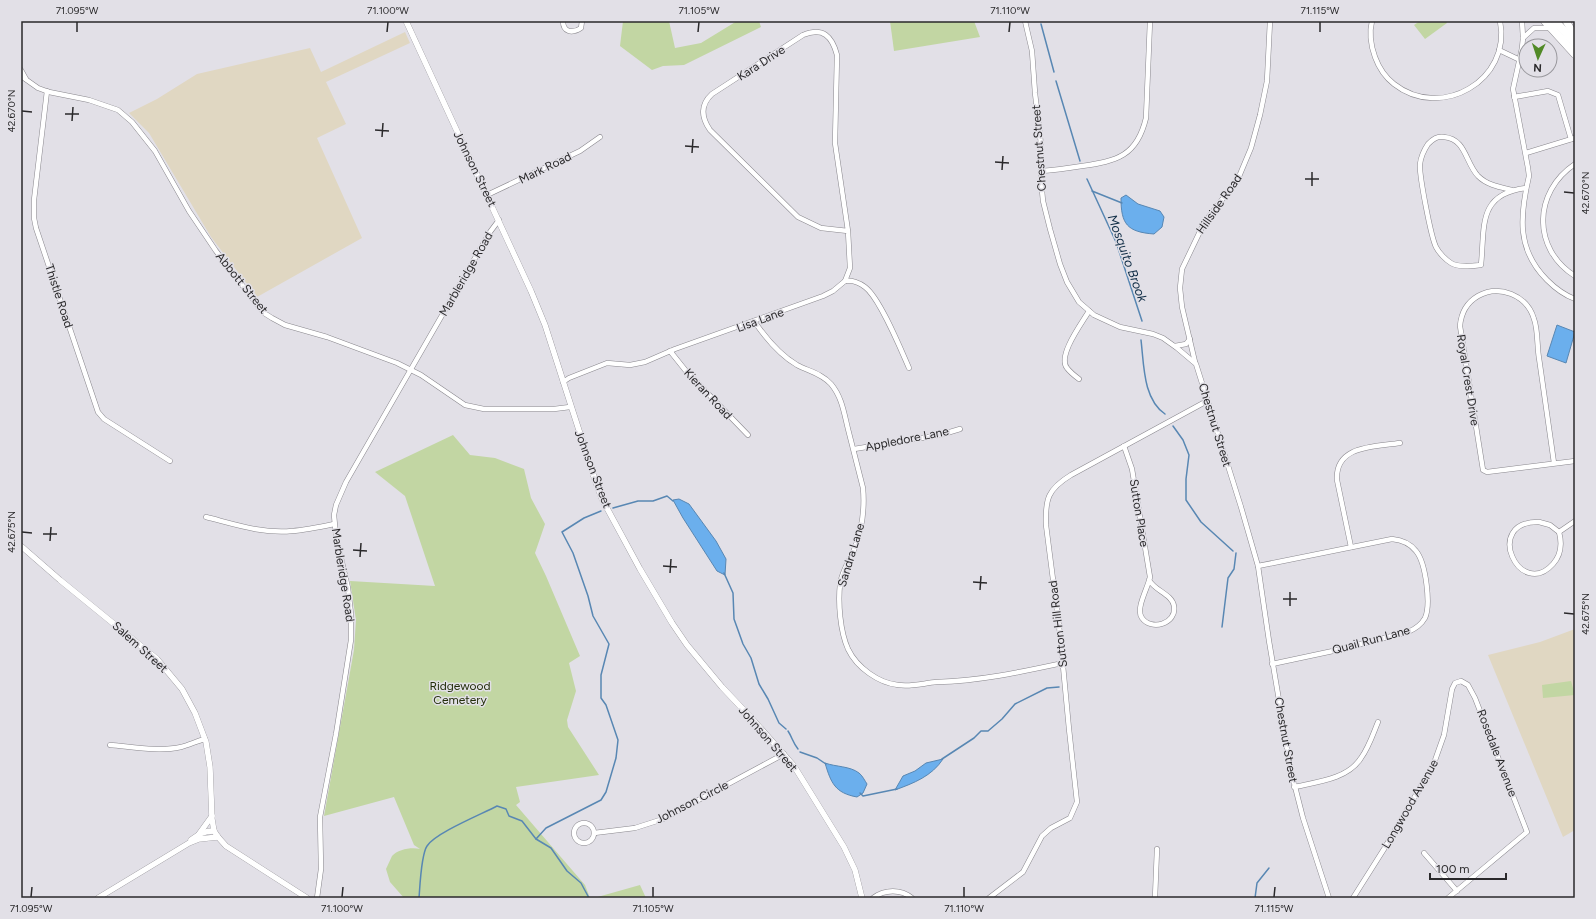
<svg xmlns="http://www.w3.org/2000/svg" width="1596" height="919" font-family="Figtree,sans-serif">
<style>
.education{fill:#e0d7c2}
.green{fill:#c2d6a3}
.water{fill:#6bafed;stroke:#5887b3}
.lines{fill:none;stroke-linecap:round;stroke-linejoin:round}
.stream{stroke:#5887b3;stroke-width:1.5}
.minor-casing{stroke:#89878d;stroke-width:5.5}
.tertiary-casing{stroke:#89878d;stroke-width:6}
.primary-casing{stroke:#89878d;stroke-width:8}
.trunk-casing{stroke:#89878d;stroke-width:9}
.minor{stroke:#fff;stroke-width:4.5}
.tertiary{stroke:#fff;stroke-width:5.5}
.primary{stroke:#fff;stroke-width:7}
.trunk{stroke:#fff;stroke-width:8}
.ticks{fill:none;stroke:#2a292b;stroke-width:1.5}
.labels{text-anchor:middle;stroke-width:3;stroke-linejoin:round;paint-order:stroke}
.street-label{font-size:12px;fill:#2a292b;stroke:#e2e0e7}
.park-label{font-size:12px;fill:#232e0a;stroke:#e2e0e7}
.water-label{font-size:13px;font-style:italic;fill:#102d46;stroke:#e2e0e7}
.neatline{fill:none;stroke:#2a292b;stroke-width:1.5}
.ticks-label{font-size:10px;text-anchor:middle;fill:#2a292b}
</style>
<rect width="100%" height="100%" fill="#e2e0e7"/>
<!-- education -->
<g class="education">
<path d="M405 32 410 43 326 82 346 124 317 138 362 238 257 297 211 237 149 133 129 113 157 99 197 74 310 48 321 72Z"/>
<path d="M1575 629V830L1563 837 1488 655 1540 642Z"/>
</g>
<!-- green -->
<g class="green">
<path d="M623 21H669L675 48 701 43 737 21H759L761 27 684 65 663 66 652 70 620 46Z"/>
<path d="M890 21H974L980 37 894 51Z"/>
<path d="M1420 21H1446L1447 23 1425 39 1414 25Z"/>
<path d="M453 435 470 455 495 458 524 469 531 498 545 524 535 553 546 576 580 656 569 663 576 691 567 720 568 727 599 775 516 787 520 802 516 805 585 885 590 898H404L390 882 386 869C388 865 390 860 392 856 398 849 412 847 420 849L414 845 394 797 324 816 354 650 356 620 350 581 435 586 405 496 375 472Z"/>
<path d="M1571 681 1575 695 1543 698 1542 685Z"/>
<path d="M640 885 646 898H594Z"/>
</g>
<!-- water -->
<g class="water">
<path d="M1126 195 1138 204 1160 211 1164 217 1162 227 1154 234C1127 232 1121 224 1121 198Z"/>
<path d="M1557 325 1575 332 1566 363 1547 356Z"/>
<path d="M679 499 689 504 716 541 726 559 725 575 717 571 683 518 673 500Z"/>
<path d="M943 759C932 776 914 783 895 790L903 776 915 771 926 763Z"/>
<path d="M825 763C836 767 850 766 859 773 862 775 865 781 867 784L863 793 857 797C835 793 831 783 825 763Z"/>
</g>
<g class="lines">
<!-- stream -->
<g class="stream">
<path d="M1041 24 1054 72"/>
<path d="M1056 81 1080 161"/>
<path d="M1087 179 1116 242 1142 321"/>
<path d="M1092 191 1122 203"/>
<path d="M1141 340C1144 365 1143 399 1165 414"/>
<path d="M1173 426 1183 440 1189 455 1186 479V500L1201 522 1233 551"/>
<path d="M613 508 638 501H653L667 496 673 501"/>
<path d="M724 573 733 593 734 619 743 644 751 658 759 684 768 699 779 723 786 729"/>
<path d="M1222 627 1228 578 1234 569 1236 553"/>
<path d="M788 731C792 737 793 743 798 749"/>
<path d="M800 752 817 758 826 764"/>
<path d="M942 759 974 738 981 731H988L1002 719 1015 704 1047 688 1059 687"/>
<path d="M860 793 863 796 897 789"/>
<path d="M536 839 546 828 601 800 606 792 616 758 618 740 606 705 601 698V675L609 644 593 616 588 596 573 553 562 532 584 518 601 511"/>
<path d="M419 898C420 886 421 855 427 846 435 833 482 814 497 806L506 809 509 816 522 821 536 839 551 848 567 871 581 883 589 898"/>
<path d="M1255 898 1257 883 1269 868"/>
</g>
<defs>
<g id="minor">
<path d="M563 21C563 32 572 34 581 28L582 21"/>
<path d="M1025 21 1032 51 1035 93 1041 144V180L1043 201 1050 229 1060 264 1067 282 1079 302 1094 315 1120 327 1153 334 1163 338 1177 348 1196 364 1241 507 1258 566 1269 641 1291 771 1303 818 1329 898"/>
<path d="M1372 21C1369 33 1371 46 1375 57 1379 68 1385 77 1394 84 1441 121 1512 80 1500 21"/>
<path d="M1522 21 1523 38 1522 48 1513 89 1528 168 1529 176C1520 215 1516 249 1547 280 1555 288 1564 295 1575 299"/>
<path d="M1523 38 1534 28H1551"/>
<path d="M1499 50 1520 60"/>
<path d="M21 70 26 79"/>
<path d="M21 76 38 88 49 92 89 100 118 110 132 122 155 151 189 211 216 251 256 303 264 313 272 318 285 325 327 337 397 363 421 375 465 405 484 409H554L570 407"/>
<path d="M47 91 34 200V218L36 228 98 412 104 419 170 461"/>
<path d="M1514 97 1548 91 1558 95 1571 139"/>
<path d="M1526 153 1575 138"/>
<path d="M1575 164C1533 192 1532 249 1575 276"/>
<path d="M1042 171C1055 170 1069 168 1082 166 1117 161 1137 156 1146 118L1150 21"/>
<path d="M1512 190C1499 187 1487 185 1478 176 1465 162 1466 139 1444 137 1437 136 1433 139 1428 144 1424 150 1421 156 1420 164 1419 175 1431 237 1436 247 1439 253 1446 260 1451 263 1459 268 1472 266 1481 265 1485 227 1477 194 1526 188"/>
<path d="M487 195 580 151 600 137"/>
<path d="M845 281 850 268 848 231 821 228 798 217 710 130C701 117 700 105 712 94L803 35C823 27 832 36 837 55L835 143 848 231"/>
<path d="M754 321C765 337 780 355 797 365 808 371 821 373 831 384 842 397 844 413 848 429 853 449 858 468 863 488 865 510 862 530 854 550 849 561 842 571 840 584 838 603 840 631 848 649 857 668 879 683 898 685 912 687 924 683 937 682 980 681 1021 672 1063 663"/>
<path d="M1175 346 1186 344 1190 339"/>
<path d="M670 351 686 371 748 435"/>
<path d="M1195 362 1182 307 1180 288 1182 269 1204 223 1238 179 1251 148 1260 115 1267 81 1270 21"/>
<path d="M1079 379C1075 376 1070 372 1067 368 1057 356 1082 323 1089 311"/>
<path d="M563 382 569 378 607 363 630 365 645 362 675 349 823 296 833 291 845 281C852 280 860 283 865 287 880 298 901 350 909 368"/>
<path d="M1124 446 1132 469 1150 577C1148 588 1135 609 1142 618 1151 631 1177 624 1174 606 1172 594 1155 591 1149 580"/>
<path d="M854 449 940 435 960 429"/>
<path d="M1554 463C1549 428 1544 393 1539 358 1537 347 1538 329 1534 319 1527 295 1499 284 1478 296 1466 303 1461 314 1460 326L1483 470 1487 472 1575 461"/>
<path d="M206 517C234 524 263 534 292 531 306 530 320 527 334 524"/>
<path d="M1539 522 1550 525 1559 532C1562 543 1561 555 1553 564 1520 601 1482 521 1539 522Z"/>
<path d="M1559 532 1575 521"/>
<path d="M1351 547 1337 480C1335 445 1374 447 1400 443"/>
<path d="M1258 566 1392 539C1402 540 1410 543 1416 551 1426 563 1431 605 1425 618 1421 625 1415 629 1408 632L1333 651 1272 664"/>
<path d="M110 745C133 747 159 752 181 747 189 745 197 741 205 739"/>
<path d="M1294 787C1317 782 1348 779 1361 758 1369 747 1373 734 1378 722"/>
<circle cx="584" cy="833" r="10"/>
<path d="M594 833 635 828 663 819 784 754"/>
<path d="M1424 853 1457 891"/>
<path d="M317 898 321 869 320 817 336 734 351 640V614L348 588 336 536 334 515 336 505 346 482 490 232 499 220"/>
<path d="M873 898C885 889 901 889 912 898"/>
<path d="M989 898 1023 872 1042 836 1051 828 1070 818 1077 802 1069 729 1060 634 1046 525C1045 499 1048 489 1071 475L1207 401"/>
<path d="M1155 898 1157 849"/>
<path d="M1353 898 1384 849 1433 766 1444 735 1452 689 1455 683 1461 681 1468 685 1475 698 1527 832 1448 898"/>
</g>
<g id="tertiary">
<path d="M406 21 531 291 545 325 595 480 602 499 640 569 672 623 687 645 722 687 755 722 794 766 844 847 855 870 862 898"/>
<path d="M21 546 60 580 157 659 182 689 195 713 206 742 210 767 212 819 214 831 218 837 226 846 307 898"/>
<path d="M199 834 212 816"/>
<path d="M191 840C199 834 204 831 214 831"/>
<path d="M98 898 189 843 199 839 218 837"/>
</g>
<path id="primary" d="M1566 21 1575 36"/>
<g id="trunk">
<path d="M1545 21 1575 54"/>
<path d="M1555 21 1575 43"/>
</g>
</defs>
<!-- minor casing -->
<use href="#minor" class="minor-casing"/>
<!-- tertiary casing -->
<use href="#tertiary" class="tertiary-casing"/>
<!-- primary casing -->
<use href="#primary" class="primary-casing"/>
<!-- trunk casing -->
<use href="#trunk" class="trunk-casing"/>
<!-- minor -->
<use href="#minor" class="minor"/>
<!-- tertiary -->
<use href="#tertiary" class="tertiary"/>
<!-- primary -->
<use href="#primary" class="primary"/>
<!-- trunk -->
<use href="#trunk" class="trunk"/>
</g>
<!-- ticks -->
<path class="ticks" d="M77 32V22M387 32 388 22M698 32 699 22M1009 32 1010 22M1320 32V22M22 111 32 112M65 114H79M72 121 73 107M375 130 389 131M382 137 383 123M685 146 699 147M692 153 693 139M995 162 1009 163M1002 170 1003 156M1305 179H1319M1312 186V172M1564 192 1574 193M22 532 32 533M43 534H57M50 541 51 527M353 550 367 551M360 557 361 543M663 566 677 567M670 573 671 559M973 582 987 583M980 590 981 576M1283 599H1297M1290 606V592M1564 613 1574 614M31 897 32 887M342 897 343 887M653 897V887M964 897V887M1274 897 1275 887"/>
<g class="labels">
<!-- street labels -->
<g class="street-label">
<text transform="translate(761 63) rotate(-33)" y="4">Kara Drive</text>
<text transform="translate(1039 148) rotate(-94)" y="4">Chestnut Street</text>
<text transform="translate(545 168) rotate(-26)" y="4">Mark Road</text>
<text transform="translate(475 169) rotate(64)" y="4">Johnson Street</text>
<text transform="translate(1219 204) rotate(-55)" y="4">Hillside Road</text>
<text transform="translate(466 274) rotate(-60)" y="4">Marbleridge Road</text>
<text transform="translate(242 283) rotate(51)" y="4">Abbott Street</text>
<text transform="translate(59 296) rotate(72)" y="4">Thistle Road</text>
<text transform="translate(760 320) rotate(-20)" y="4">Lisa Lane</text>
<text transform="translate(1468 380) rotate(81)" y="4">Royal Crest Drive</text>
<text transform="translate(708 394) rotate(47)" y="4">Kieran Road</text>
<text transform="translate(1215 425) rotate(73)" y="4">Chestnut Street</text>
<text transform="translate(907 439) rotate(-11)" y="4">Appledore Lane</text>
<text transform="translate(593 469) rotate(69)" y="4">Johnson Street</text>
<text transform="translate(1139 513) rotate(81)" y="4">Sutton Place</text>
<text transform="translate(851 555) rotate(-73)" y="4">Sandra Lane</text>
<text transform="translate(343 575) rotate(81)" y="4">Marbleridge Road</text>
<text transform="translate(1058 624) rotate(-97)" y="4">Sutton Hill Road</text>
<text transform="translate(1371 640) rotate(-15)" y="4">Quail Run Lane</text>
<text transform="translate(140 647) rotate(42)" y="4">Salem Street</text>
<text transform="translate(768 739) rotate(49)" y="4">Johnson Street</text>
<text transform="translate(1286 740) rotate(80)" y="4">Chestnut Street</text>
<text transform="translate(1497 753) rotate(69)" y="4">Rosedale Avenue</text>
<text transform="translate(692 802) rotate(-27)" y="4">Johnson Circle</text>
<text transform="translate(1410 804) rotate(-60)" y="4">Longwood Avenue</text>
</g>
<!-- park labels -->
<g class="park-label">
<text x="460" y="690">Ridgewood<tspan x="460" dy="14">Cemetery</tspan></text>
</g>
<!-- water labels -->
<g class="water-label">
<text transform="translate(1128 258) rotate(70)" y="5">Mosquito Brook</text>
</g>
</g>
<!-- border -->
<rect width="1596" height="919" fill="none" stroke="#e2e0e7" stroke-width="44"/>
<!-- north arrow -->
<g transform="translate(1538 58) rotate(183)"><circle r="19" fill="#e2e0e7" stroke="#98979c"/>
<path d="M0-3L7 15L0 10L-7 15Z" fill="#518a27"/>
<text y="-6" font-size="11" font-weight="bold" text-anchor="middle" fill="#2a292b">N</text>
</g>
<!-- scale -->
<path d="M1430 873v6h76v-6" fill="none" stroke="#2a292b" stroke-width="2"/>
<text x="1436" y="873" font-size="12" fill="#2a292b" stroke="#e2e0e7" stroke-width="3" paint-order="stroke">100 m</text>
<rect x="22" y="22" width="1552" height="875" class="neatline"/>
<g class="ticks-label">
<text x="77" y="14">71.095°W</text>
<text x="388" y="14">71.100°W</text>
<text x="699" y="14">71.105°W</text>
<text x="1010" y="14">71.110°W</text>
<text x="1320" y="14">71.115°W</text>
<text transform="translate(11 111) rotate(-90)" y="4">42.670°N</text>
<text transform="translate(1585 193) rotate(-90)" y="4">42.670°N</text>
<text transform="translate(11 532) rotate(-90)" y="4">42.675°N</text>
<text transform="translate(1585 614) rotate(-90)" y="4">42.675°N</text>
<text x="31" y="912">71.095°W</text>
<text x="342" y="912">71.100°W</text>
<text x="653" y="912">71.105°W</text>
<text x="964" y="912">71.110°W</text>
<text x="1274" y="912">71.115°W</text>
</g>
</svg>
